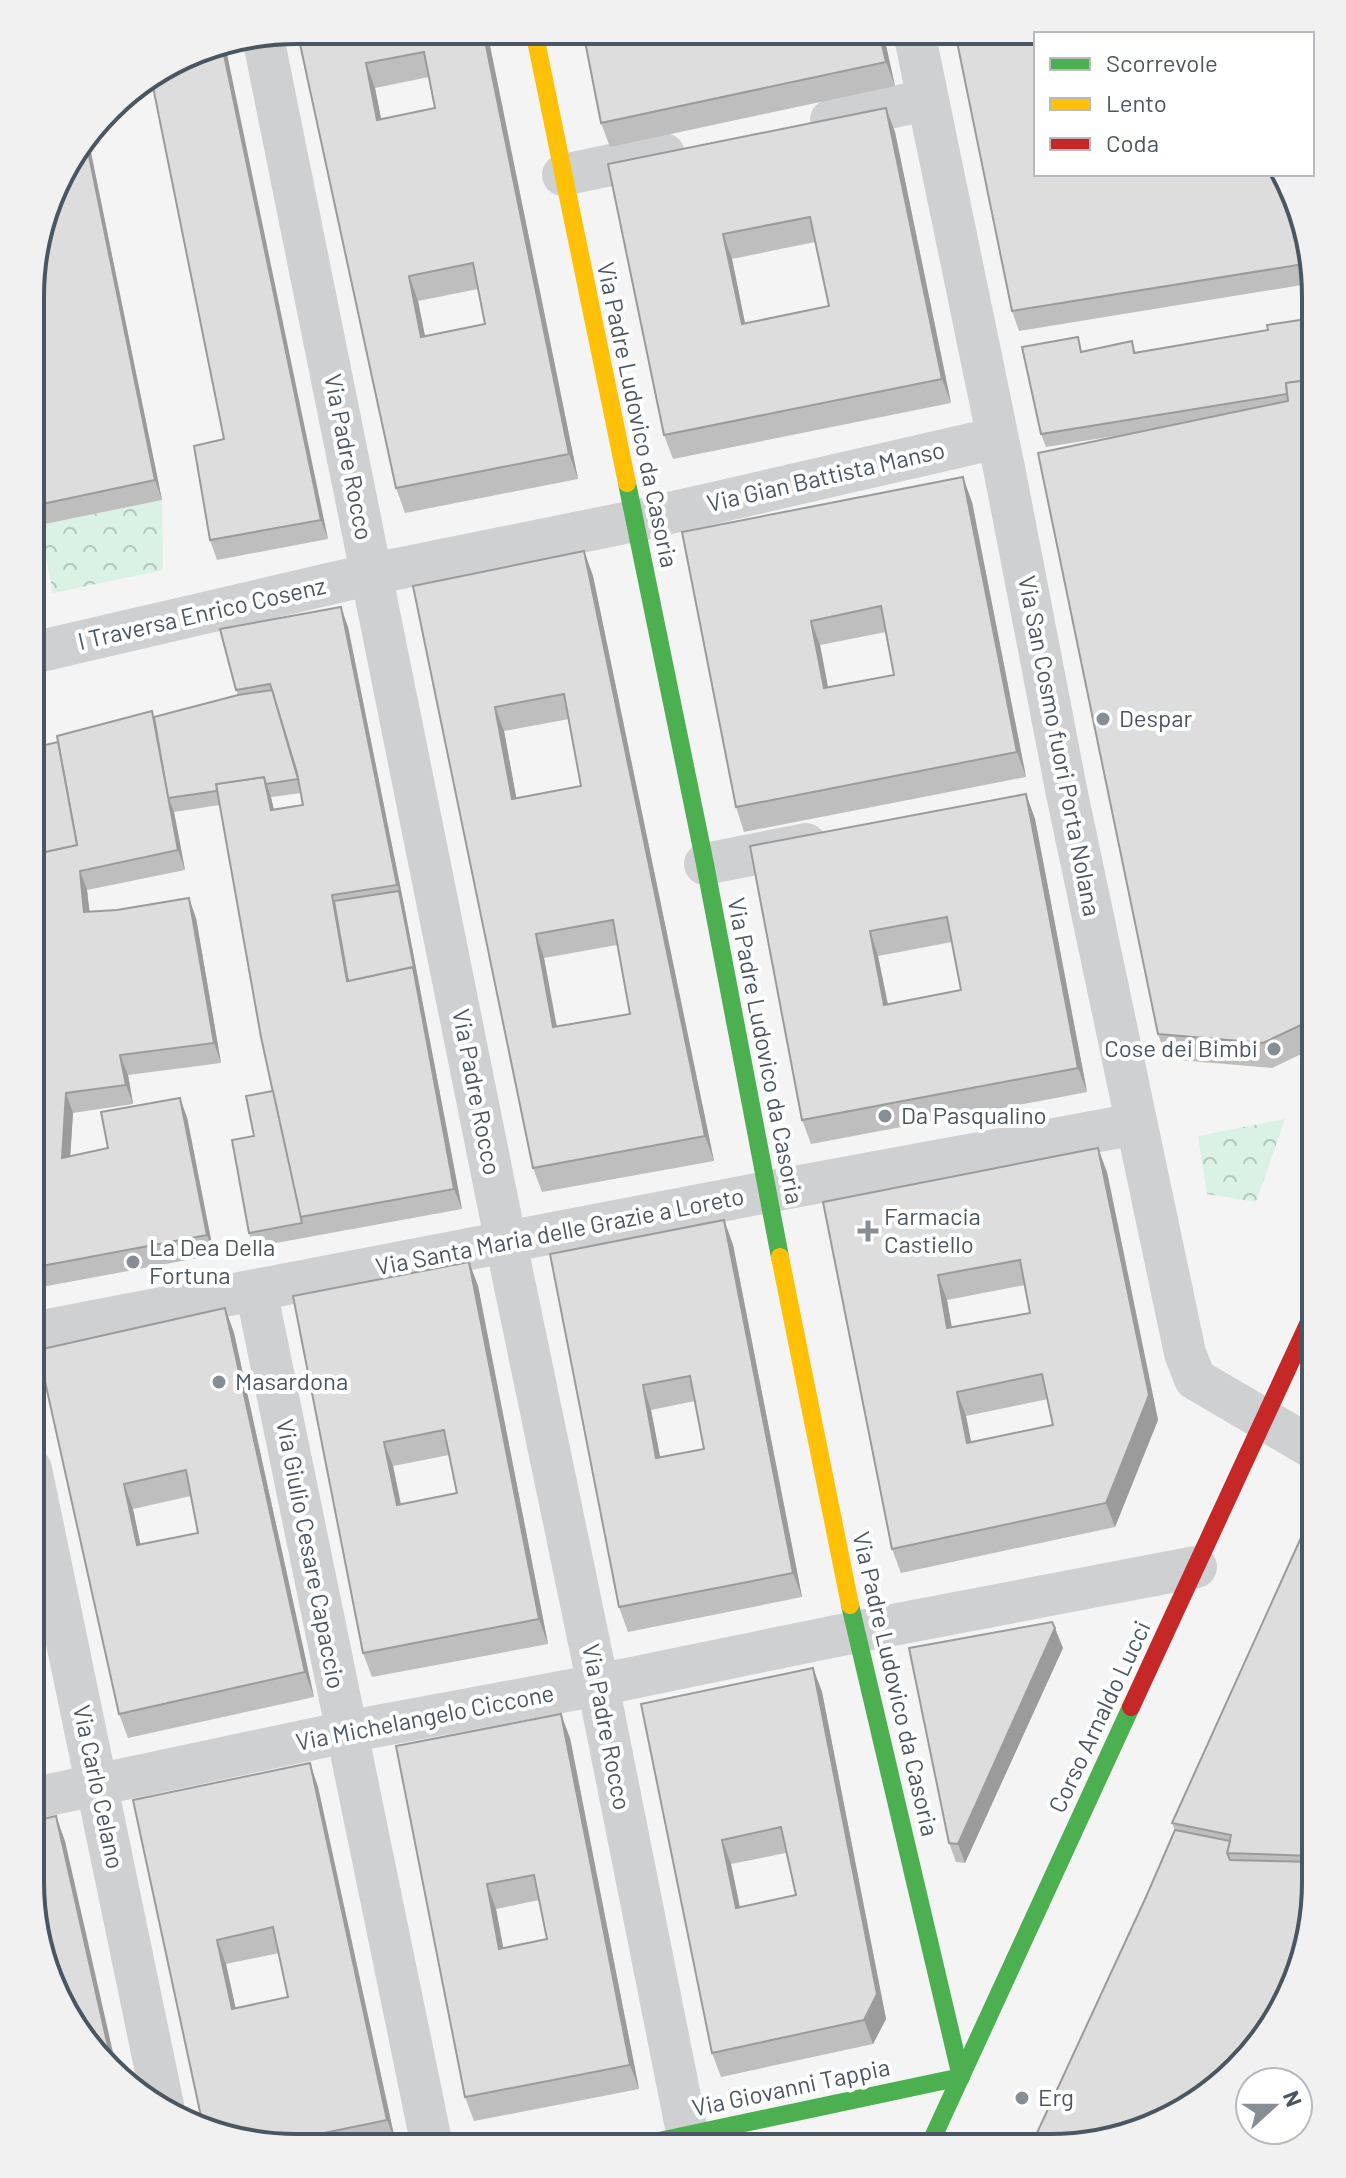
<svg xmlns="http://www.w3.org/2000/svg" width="1346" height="2178" font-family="Barlow,sans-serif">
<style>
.park{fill:url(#park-crowns)}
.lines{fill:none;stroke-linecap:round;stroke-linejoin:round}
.street{stroke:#ced0d2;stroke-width:42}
.fast{stroke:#4caf50;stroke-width:18}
.slow{stroke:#ffc107;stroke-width:18}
.jam{stroke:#c62828;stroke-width:18}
.wall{fill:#bebebf;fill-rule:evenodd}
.shaded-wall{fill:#9b9b9b}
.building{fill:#ddddde;stroke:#9b9b9b;stroke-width:2;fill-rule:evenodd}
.poi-dot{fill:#868d94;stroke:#fff;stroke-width:3}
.labels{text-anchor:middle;stroke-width:8;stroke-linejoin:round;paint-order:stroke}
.street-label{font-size:24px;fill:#4a5661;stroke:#fff}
.poi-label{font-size:24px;fill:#4a5661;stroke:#fff;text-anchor:start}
.rim{fill:none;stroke:#4a5661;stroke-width:4}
</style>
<defs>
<pattern id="park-crowns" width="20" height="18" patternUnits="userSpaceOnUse" patternTransform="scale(2)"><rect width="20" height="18" fill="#d9f2e3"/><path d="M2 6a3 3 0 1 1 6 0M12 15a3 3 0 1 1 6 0" fill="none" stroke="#b2c7bb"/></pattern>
</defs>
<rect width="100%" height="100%" fill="#f4f4f4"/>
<!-- park -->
<g class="park">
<path d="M162 500 163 570 53 593 40 525Z"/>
<path d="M1285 1119 1256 1202 1207 1194 1198 1136Z"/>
</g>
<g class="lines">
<!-- street -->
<g class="street">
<path d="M914 32 1005 473 1067 794 1185 1353 1195 1379 1316 1450"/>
<path d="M263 37 506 1243 598 1685 690 2147"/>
<path d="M831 120 927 100"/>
<path d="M563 175 664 154"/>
<path d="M32 653 372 574 635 521 997 438"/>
<path d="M705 864 806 844"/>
<path d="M256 1290 432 2146"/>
<path d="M31 1333 767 1192 1136 1124"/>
<path d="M31 1469 163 2105"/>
<path d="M30 1799 346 1732 598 1685 856 1632 1196 1567"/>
</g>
<!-- fast -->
<g class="fast">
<path d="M627 483 705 864 780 1257"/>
<path d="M631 2147 961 2077 850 1605"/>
<path d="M928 2148 1131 1707"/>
</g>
<!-- slow -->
<g class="slow">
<path d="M534 31 627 483"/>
<path d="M780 1257 850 1605"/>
</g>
<!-- jam -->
<path class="jam" d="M1131 1707 1316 1307"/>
</g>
<!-- wall -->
<g class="wall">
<path d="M297 30 487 31 578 479 405 513 396 488ZM429 77 435 108 381 119 375 88ZM478 289 485 324 425 336 418 301Z"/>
<path d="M883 32 895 86 610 147 601 123Z"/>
<path d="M194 50 328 539 217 560 210 540 224 439Z"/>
<path d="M895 132 951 403 673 459 664 435 608 164ZM815 242 829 306 745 323 732 259Z"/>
<path d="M88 138 162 500 40 525 32 502 58 178Z"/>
<path d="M1296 194 1314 283 1019 331 1012 311Z"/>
<path d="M1314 318 1316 323V1047L1272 1068 1167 1059 1158 1034 1134 433 1046 447 1041 434 1083 351 1132 341 1136 353 1268 330Z"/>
<path d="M972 502 1026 777 744 832 736 807 682 532ZM886 632 894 675 828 688 820 645Z"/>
<path d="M584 551 593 576 714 1161 542 1192 533 1168 413 586ZM569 719 581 786 516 798 504 731ZM617 945 630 1014 557 1026 544 958Z"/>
<path d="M348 627 404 905 462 1209 254 1247 249 1233 254 1136 273 1091 220 805 174 812 185 870 87 890 89 912 196 918 221 1063 128 1075 133 1104 73 1113 70 1156 108 1148 187 1117 214 1255 31 1289 32 748 58 742 238 695 236 690ZM301 793 303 805 274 810 271 797Z"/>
<path d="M1026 794 1035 819 1087 1092 811 1144 802 1120 750 846ZM952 942 961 990 888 1004 878 956Z"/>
<path d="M1107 1172 1158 1420 1115 1527 901 1573 892 1549 823 1202ZM1025 1285 1030 1313 952 1327 947 1300ZM1048 1399 1053 1425 971 1442 966 1416Z"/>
<path d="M724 1220 733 1245 802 1597 628 1632 619 1607 550 1254ZM695 1401 704 1449 660 1457 651 1410Z"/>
<path d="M469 1262 478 1286 548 1644 372 1677 363 1653 293 1296ZM449 1455 457 1493 401 1504 393 1466Z"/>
<path d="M225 1308 234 1333 314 1697 128 1738 119 1714 38 1350ZM191 1496 198 1533 140 1545 133 1509Z"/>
<path d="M1316 1531 1315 1900 1146 1897 1175 1830 1172 1823Z"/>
<path d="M1063 1648 965 1863 956 1862 949 1843Z"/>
<path d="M813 1668 822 1692 886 2019 873 2044 721 2077 712 2053 641 1704ZM786 1853 796 1895 740 1907 731 1864Z"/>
<path d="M30 1682 44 1747 30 1749Z"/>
<path d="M570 1738 639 2089 474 2121 465 2097 396 1746ZM539 1900 547 1939 503 1948 496 1909Z"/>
<path d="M310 1763 318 1787 396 2144 388 2146H261L133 1800ZM279 1953 288 1997 236 2009 226 1964Z"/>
</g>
<!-- shaded-wall -->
<g class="shaded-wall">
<path d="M483 31H487L578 479 569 454Z"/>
<path d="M879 32H883L895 86 886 62Z"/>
<path d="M225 44 328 539 321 520 222 45Z"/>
<path d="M366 63 375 88 386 144 377 120Z"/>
<path d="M886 108 895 132 951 403 942 379Z"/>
<path d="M88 138 162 500 155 480 86 141Z"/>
<path d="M723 234 732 259 750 348 742 324Z"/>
<path d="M409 276 418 301 430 361 421 337Z"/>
<path d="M963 477 972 502 1026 777 1017 752Z"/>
<path d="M584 551 593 576 714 1161 705 1136Z"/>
<path d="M341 607 348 627 404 905 462 1209 454 1189 399 891Z"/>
<path d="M811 621 820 645 833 713 824 688Z"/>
<path d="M495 707 504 731 521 823 512 799Z"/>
<path d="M264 777 271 797 278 830 271 810Z"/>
<path d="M1026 794 1035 819 1087 1092 1078 1068Z"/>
<path d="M168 798 174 812 185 870 178 850Z"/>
<path d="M80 871 87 890 92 932 84 912Z"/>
<path d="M189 898 196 918 221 1063 214 1043Z"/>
<path d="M870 931 878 956 893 1030 884 1005Z"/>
<path d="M536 934 544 958 561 1052 553 1027Z"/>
<path d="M120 1055 128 1075 133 1104 126 1085Z"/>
<path d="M66 1093 73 1113 69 1177 62 1158Z"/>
<path d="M180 1098 187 1117 214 1255 207 1235Z"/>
<path d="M1098 1148 1107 1172 1158 1420 1115 1527 1106 1503Z"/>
<path d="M724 1220 733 1245 802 1597 793 1573Z"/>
<path d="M469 1262 478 1286 548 1644 539 1619Z"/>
<path d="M938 1275 947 1300 956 1353 947 1328Z"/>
<path d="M225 1308 234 1333 314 1697 305 1672Z"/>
<path d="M643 1385 651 1410 665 1482 656 1458Z"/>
<path d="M957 1392 966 1416 976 1467 967 1443Z"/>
<path d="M384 1442 393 1466 406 1530 397 1505Z"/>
<path d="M124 1484 133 1509 146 1570 137 1545Z"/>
<path d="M1055 1628 1063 1648 965 1863 958 1844Z"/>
<path d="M813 1668 822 1692 886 2019 873 2044 864 2020Z"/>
<path d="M30 1682 44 1747 35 1722 30 1700Z"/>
<path d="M561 1714 570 1738 639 2089 630 2065Z"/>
<path d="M310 1763 318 1787 396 2144 387 2120Z"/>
<path d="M56 1816 65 1841 117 2070 112 2064Z"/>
<path d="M722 1840 731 1864 745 1933 736 1908Z"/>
<path d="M487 1884 496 1909 508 1973 499 1949Z"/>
<path d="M217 1940 226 1964 241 2034 232 2009Z"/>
</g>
<!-- building -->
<g class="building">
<path d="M297 30 483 31 569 454 396 488ZM424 52 435 108 377 120 366 63ZM473 263 485 324 421 337 409 276Z"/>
<path d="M583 31 879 32 886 62 601 123Z"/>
<path d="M955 32H1086L1090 34H1036V174H1280L1296 194 1310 263 1012 311Z"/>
<path d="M222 45 321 520 210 540 194 446 224 439 151 77 194 50Z"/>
<path d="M886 108 942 379 664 435 608 164ZM810 217 829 306 742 324 723 234Z"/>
<path d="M86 141 155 480 33 506 32 261 58 178Z"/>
<path d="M1314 318 1315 323H1316V379L1286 383 1287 394 1041 434 1022 347 1078 337 1081 352 1132 341 1134 353 1268 330 1267 325Z"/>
<path d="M1316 379V1018L1263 1043 1158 1034 1038 453 1288 401 1286 383Z"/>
<path d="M963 477 1017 752 736 807 682 532ZM881 606 894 675 824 688 811 621Z"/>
<path d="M584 551 705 1136 533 1168 413 586ZM564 694 581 786 512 799 495 707ZM613 920 630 1014 553 1027 536 934Z"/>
<path d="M341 607 397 885 332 895 347 981 413 967 454 1189 300 1217 261 1037 216 784 264 777 271 810 303 805 297 773 270 684 236 690 220 629Z"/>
<path d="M272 690 298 779 266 784 264 777 216 784 217 791 168 798 154 717 238 695Z"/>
<path d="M152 711 178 850 80 871 84 912 117 910 189 898 214 1043 120 1055 126 1085 66 1093 62 1158 108 1148 101 1112 180 1098 207 1235 31 1268V855L77 845 57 736Z"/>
<path d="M58 742 77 845 31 855 32 748Z"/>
<path d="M1026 794 1078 1068 802 1120 750 846ZM947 917 961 990 884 1005 870 931Z"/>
<path d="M399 891 415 973 413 967 348 981 334 901Z"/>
<path d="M273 1091 302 1223 249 1233 232 1140 254 1136 246 1096Z"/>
<path d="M1098 1148 1149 1395 1106 1503 892 1549 823 1202ZM1020 1260 1030 1313 947 1328 938 1275ZM1042 1374 1053 1425 967 1443 957 1392Z"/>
<path d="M724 1220 793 1573 619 1607 550 1254ZM690 1376 704 1449 656 1458 643 1385Z"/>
<path d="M469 1262 539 1619 363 1653 293 1296ZM444 1430 457 1493 397 1505 384 1442Z"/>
<path d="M225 1308 305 1672 119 1714 38 1350ZM186 1470 198 1533 137 1545 124 1484Z"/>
<path d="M1309 1520 1316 1531 1315 1856 1227 1853 1231 1835 1172 1823Z"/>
<path d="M1052 1622 1055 1628 958 1844 949 1843 909 1648Z"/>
<path d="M813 1668 877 1994 864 2020 712 2053 641 1704ZM781 1827 796 1895 736 1908 722 1840Z"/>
<path d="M30 1700 35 1722 30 1723Z"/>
<path d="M561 1714 630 2065 465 2097 396 1746ZM534 1875 547 1939 499 1949 487 1884Z"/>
<path d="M310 1763 387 2120 261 2146 202 2121 133 1800ZM273 1927 288 1997 232 2009 217 1940Z"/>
<path d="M56 1816 112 2064 50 1984 30 1882V1822Z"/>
<path d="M1175 1830 1230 1841 1227 1853 1230 1860 1315 1862V1900L1296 1984 1261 2044 1152 2128 1051 2148H1030L1146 1897Z"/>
<path d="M819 2143 820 2147H796Z"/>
</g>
<!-- markers -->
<g class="poi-dot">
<circle cx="1103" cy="719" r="8"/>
<circle cx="1274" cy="1049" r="8"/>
<circle cx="885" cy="1116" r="8"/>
<path d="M864 1219h8v8h8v8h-8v8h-8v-8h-8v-8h8z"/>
<circle cx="133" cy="1262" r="8"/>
<circle cx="219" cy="1382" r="8"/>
<circle cx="1022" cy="2098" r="8"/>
</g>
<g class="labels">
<!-- street labels -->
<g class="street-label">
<text transform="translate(637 415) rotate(78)" y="8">Via Padre Ludovico da Casoria</text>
<text transform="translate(348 457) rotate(79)" y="8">Via Padre Rocco</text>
<text transform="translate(826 477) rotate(-13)" y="8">Via Gian Battista Manso</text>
<text transform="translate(202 614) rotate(-13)" y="8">I Traversa Enrico Cosenz</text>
<text transform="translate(1059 746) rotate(79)" y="8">Via San Cosmo fuori Porta Nolana</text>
<text transform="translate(765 1051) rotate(79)" y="8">Via Padre Ludovico da Casoria</text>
<text transform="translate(476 1092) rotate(79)" y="8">Via Padre Rocco</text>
<text transform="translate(560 1232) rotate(-11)" y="8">Via Santa Maria delle Grazie a Loreto</text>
<text transform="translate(310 1554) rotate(79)" y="8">Via Giulio Cesare Capaccio</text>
<text transform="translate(895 1684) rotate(77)" y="8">Via Padre Ludovico da Casoria</text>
<text transform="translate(1100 1717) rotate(-65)" y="8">Corso Arnaldo Lucci</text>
<text transform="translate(425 1718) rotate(-11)" y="8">Via Michelangelo Ciccone</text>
<text transform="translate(606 1727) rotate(79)" y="8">Via Padre Rocco</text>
<text transform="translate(98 1787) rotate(78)" y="8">Via Carlo Celano</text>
<text transform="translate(791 2088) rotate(-12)" y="8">Via Giovanni Tappia</text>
</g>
<!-- poi labels -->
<g class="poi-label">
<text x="1119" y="727">Despar</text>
<text x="1258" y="1057" text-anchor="end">Cose dei Bimbi</text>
<text x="901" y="1124">Da Pasqualino</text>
<text x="884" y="1225">Farmacia<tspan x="884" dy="28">Castiello</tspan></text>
<text x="149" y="1256">La Dea Della<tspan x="149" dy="28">Fortuna</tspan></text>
<text x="235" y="1390">Masardona</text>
<text x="1038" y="2106">Erg</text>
</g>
</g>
<!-- crop -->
<path d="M0 0H1346V2178H0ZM296 44H1050A252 252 0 0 1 1302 296V1882A252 252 0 0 1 1050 2134H296A252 252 0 0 1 44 1882V296A252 252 0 0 1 296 44Z" fill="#f1f1f2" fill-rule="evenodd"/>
<path class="rim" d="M296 44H1050A252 252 0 0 1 1302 296V1882A252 252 0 0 1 1050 2134H296A252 252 0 0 1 44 1882V296A252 252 0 0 1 296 44Z"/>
<!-- legend -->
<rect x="1034" y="32" width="280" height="144" fill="#ffffff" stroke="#b7bbc0" stroke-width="2"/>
<rect x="1050" y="58" width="40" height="12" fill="#4caf50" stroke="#b7bbc0" stroke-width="2"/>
<text x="1106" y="72" font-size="24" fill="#4a5661">Scorrevole</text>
<rect x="1050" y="98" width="40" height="12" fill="#ffc107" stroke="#b7bbc0" stroke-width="2"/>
<text x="1106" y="112" font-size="24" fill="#4a5661">Lento</text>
<rect x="1050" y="138" width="40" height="12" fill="#c62828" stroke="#b7bbc0" stroke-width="2"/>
<text x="1106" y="152" font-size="24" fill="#4a5661">Coda</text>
<!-- north arrow -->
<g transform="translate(1274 2106) rotate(69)"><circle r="38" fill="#ffffff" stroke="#b7bbc0" stroke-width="2"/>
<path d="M0-6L14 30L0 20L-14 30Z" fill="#868d94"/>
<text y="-12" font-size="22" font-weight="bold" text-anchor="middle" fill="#4a5661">N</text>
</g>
</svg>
